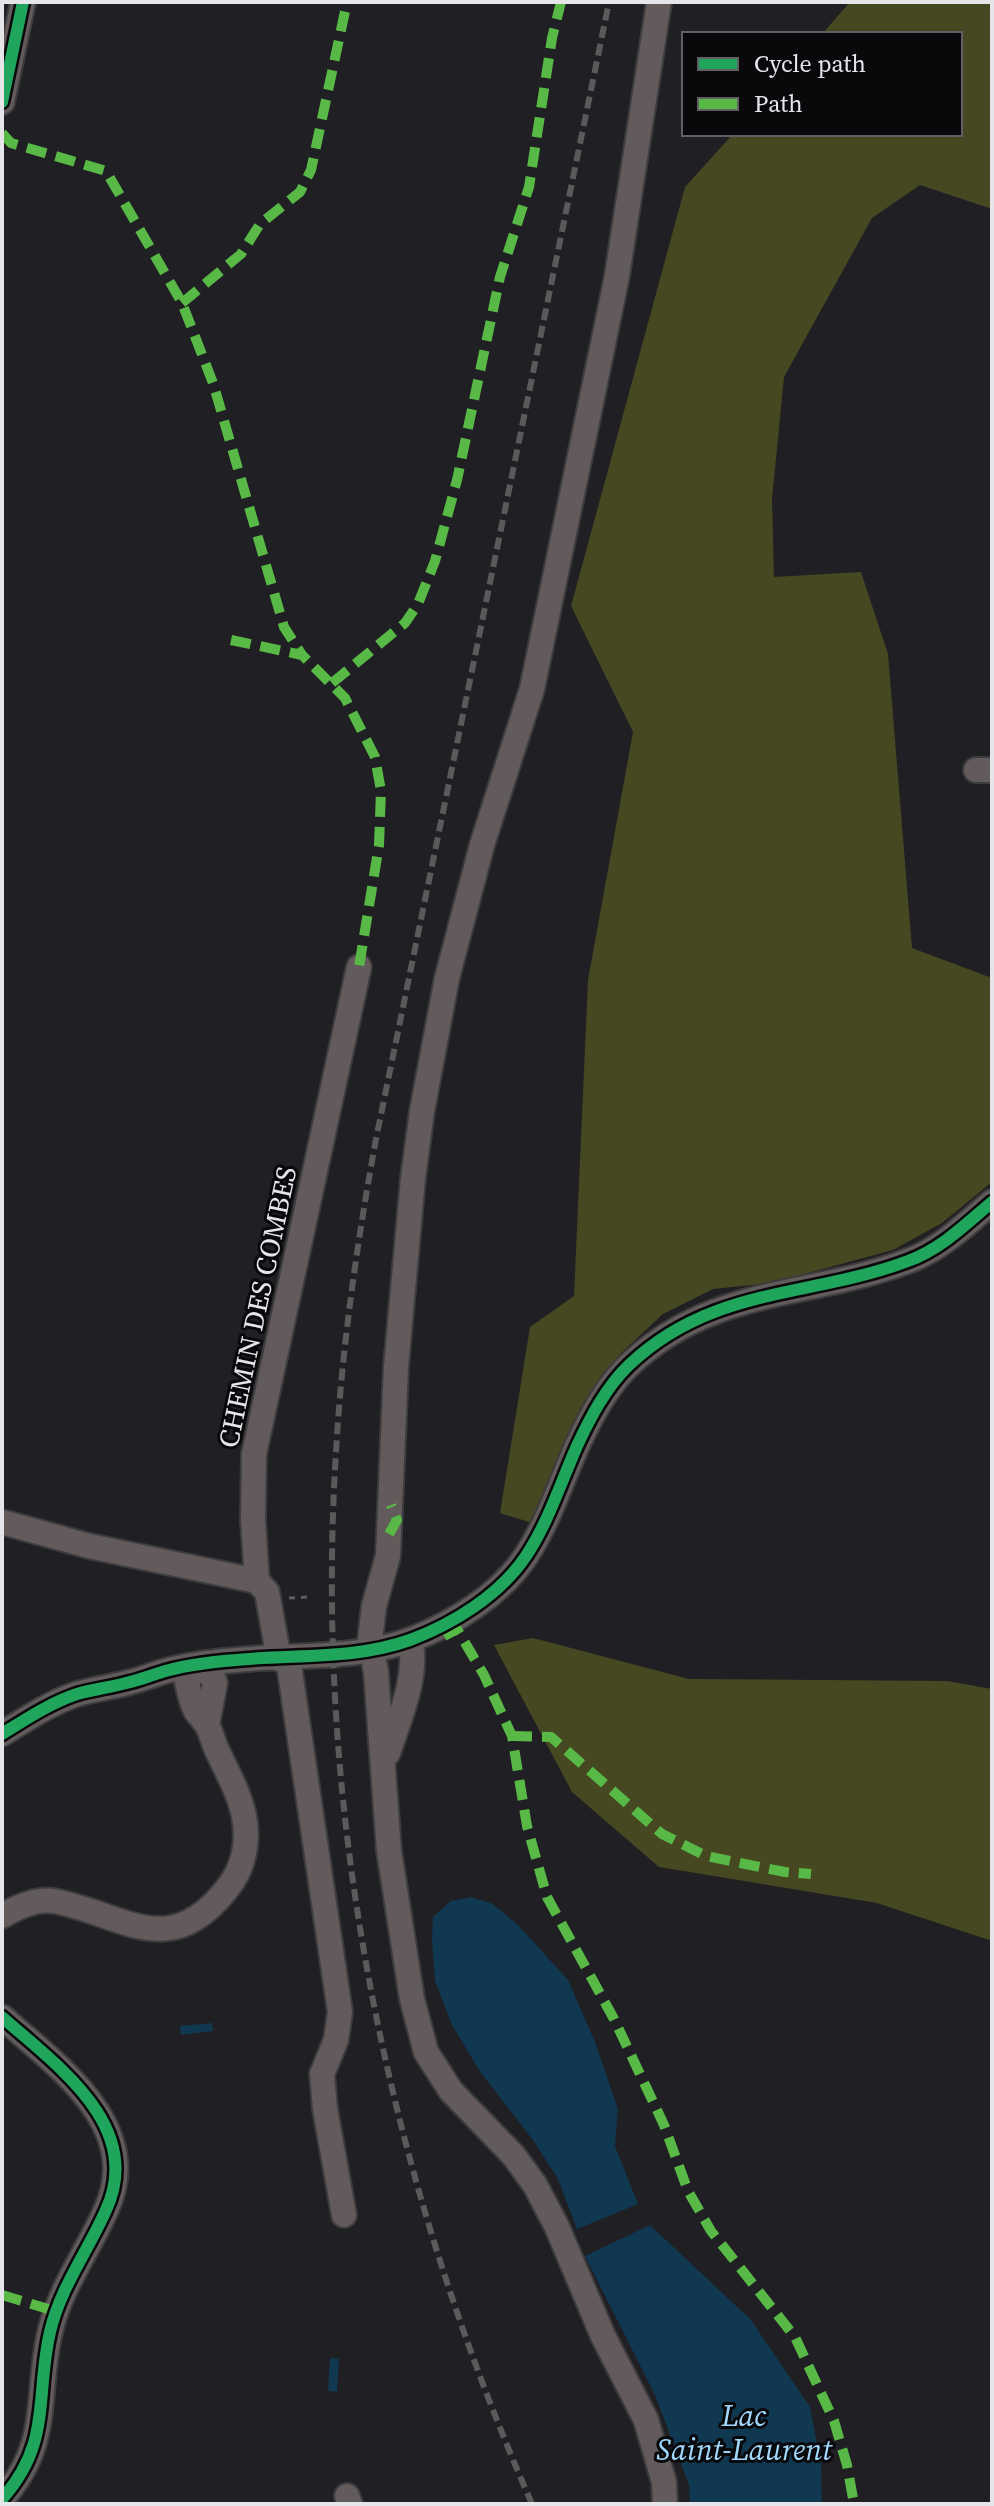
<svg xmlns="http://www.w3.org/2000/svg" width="994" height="2506" font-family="'Source Serif 4',serif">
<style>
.forest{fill:#454821}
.water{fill:#103850}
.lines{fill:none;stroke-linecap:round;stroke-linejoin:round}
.minor-casing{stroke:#3c3c3e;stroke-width:28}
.path{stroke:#615e5e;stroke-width:3;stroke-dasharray:6 6;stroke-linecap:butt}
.minor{stroke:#625a5b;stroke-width:24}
.rail{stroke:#5c595b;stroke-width:6;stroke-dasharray:12 6;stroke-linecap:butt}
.quiet{stroke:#58b947;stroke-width:10;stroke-dasharray:20 10;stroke-linecap:butt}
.cycleway-casing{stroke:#09080b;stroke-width:17}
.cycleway{stroke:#20a55d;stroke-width:12}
.labels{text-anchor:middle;stroke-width:6;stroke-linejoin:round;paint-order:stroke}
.street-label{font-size:28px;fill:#e6e5ea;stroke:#09080b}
.water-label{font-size:30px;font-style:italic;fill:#a1d8fd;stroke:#09080b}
</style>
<rect width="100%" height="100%" fill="#201f23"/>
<!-- forest -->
<g class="forest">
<path d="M850 2H992V209L920 185 872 218 784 377 772 499 774 577 861 572 888 654 912 948 992 978V1182L942 1223 893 1250 771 1283 713 1289 663 1314 619 1355 574 1420 532 1523 500 1513 530 1327 574 1296 588 980 633 732 571 606 685 187 733 134H960V34H822Z"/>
<path d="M533 1638 689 1679 947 1681 992 1689V1941L877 1903 659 1867 572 1792 494 1645Z"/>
</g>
<!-- water -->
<g class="water">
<path d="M471 1897 493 1904 518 1925 568 1980 595 2042 618 2109 615 2146 638 2204 577 2229 558 2179 533 2140 481 2073 452 2025 435 1981 432 1939 433 1917 451 1901Z"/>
<path d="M212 2023 213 2031 181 2035 180 2026Z"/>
<path d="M650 2225 751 2320 810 2407 821 2465 822 2504H690L689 2485 655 2395 585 2256Z"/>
<path d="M330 2358 339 2359 337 2392 328 2391Z"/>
</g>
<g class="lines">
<defs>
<g id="minor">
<path d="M659 2 617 276 532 689 482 845 447 978 422 1111 413 1178 396 1367 388 1556 374 1606 370 1640 376 1672 389 1851 412 1999 426 2052 451 2091 514 2156 535 2185 557 2227 603 2336 646 2420 664 2482 665 2504"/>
<path d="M2 102 23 2"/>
<path d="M976 770H992"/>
<path d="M2 1522 89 1546 257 1581"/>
<path d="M288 1658 340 2012 336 2040 322 2074 325 2109 344 2215"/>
<path d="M279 1659 267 1592 257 1581 253 1520 254 1454 359 967"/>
<path d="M2 1734C26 1719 50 1703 77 1694 94 1689 113 1687 130 1682 140 1680 149 1676 159 1673 183 1665 211 1662 236 1660 294 1654 354 1660 410 1640 453 1624 500 1595 526 1556 548 1523 561 1482 577 1446 590 1418 606 1387 629 1365 712 1286 809 1298 908 1261 941 1249 966 1224 992 1202"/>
<path d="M388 1753C399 1719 419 1675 410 1640"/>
<path d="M2 1916C17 1907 36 1898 54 1901 121 1913 168 1963 226 1890 244 1869 249 1842 244 1816 239 1792 226 1770 216 1748 213 1741 211 1732 207 1725 204 1720 199 1716 196 1711 191 1702 189 1692 187 1682L197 1665 213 1677 215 1683 207 1725"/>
<path d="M2 2017C56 2065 145 2126 106 2210 88 2251 60 2288 50 2332 35 2397 52 2443 2 2499"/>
<path d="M347 2496 350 2504"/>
</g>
</defs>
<!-- minor casing -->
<use href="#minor" class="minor-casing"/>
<!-- path -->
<path class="path" d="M289 1598 309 1597"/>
<!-- minor -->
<use href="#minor" class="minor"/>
<!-- rail -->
<path class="rail" d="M532 2504C387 2174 313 1814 336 1452 342 1347 357 1243 376 1139L609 2"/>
<!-- quiet -->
<g class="quiet">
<path d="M2 133 11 143 106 171 182 303 213 383 284 627 302 655"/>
<path d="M182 303 241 254 260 224 300 192 311 170 347 2"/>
<path d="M231 640 302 655 345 698 375 757 381 791 379 845 359 967"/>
<path d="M332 683 405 623 418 604 435 561 457 480 500 277 529 187 552 38 561 2"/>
<path d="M389 1534 397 1520 391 1505"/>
<path d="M444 1636 457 1629 484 1675 512 1736 527 1826 547 1897 614 2019 664 2125 688 2191 711 2231 795 2337 834 2421 847 2465 854 2504"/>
<path d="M512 1736 551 1737 662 1834 706 1856 785 1872 811 1874"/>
<path d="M2 2295 55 2311"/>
</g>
<defs>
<g id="cycleway">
<path d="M2 102 23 2"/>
<path d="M2 1734C26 1719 50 1703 77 1694 94 1689 113 1687 130 1682 140 1680 149 1676 159 1673 183 1665 211 1662 236 1660 294 1654 354 1660 410 1640 453 1624 500 1595 526 1556 548 1523 561 1482 577 1446 590 1418 606 1387 629 1365 712 1286 809 1298 908 1261 941 1249 966 1224 992 1202"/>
<path d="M2 2017C56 2065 145 2126 106 2210 88 2251 60 2288 50 2332 35 2397 52 2443 2 2499"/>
</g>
</defs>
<!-- cycleway casing -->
<use href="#cycleway" class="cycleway-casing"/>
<!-- cycleway -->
<use href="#cycleway" class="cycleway"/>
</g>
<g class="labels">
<!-- street labels -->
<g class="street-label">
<text transform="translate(257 1307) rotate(-78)" y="10">CHEMIN DES COMBES</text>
</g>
<!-- water labels -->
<g class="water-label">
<text x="744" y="2426">Lac<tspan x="744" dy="34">Saint-Laurent</tspan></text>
</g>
</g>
<!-- border -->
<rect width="994" height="2506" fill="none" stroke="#e6e5ea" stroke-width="8"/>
<!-- legend -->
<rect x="682" y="32" width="280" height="104" fill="#09080b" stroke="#616064" stroke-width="2"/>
<rect x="698" y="58" width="40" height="12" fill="#20a55d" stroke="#616064" stroke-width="2"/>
<text x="754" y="72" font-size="24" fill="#e6e5ea">Cycle path</text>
<rect x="698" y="98" width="40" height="12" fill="#58b947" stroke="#616064" stroke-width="2"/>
<text x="754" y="112" font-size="24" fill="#e6e5ea">Path</text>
</svg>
